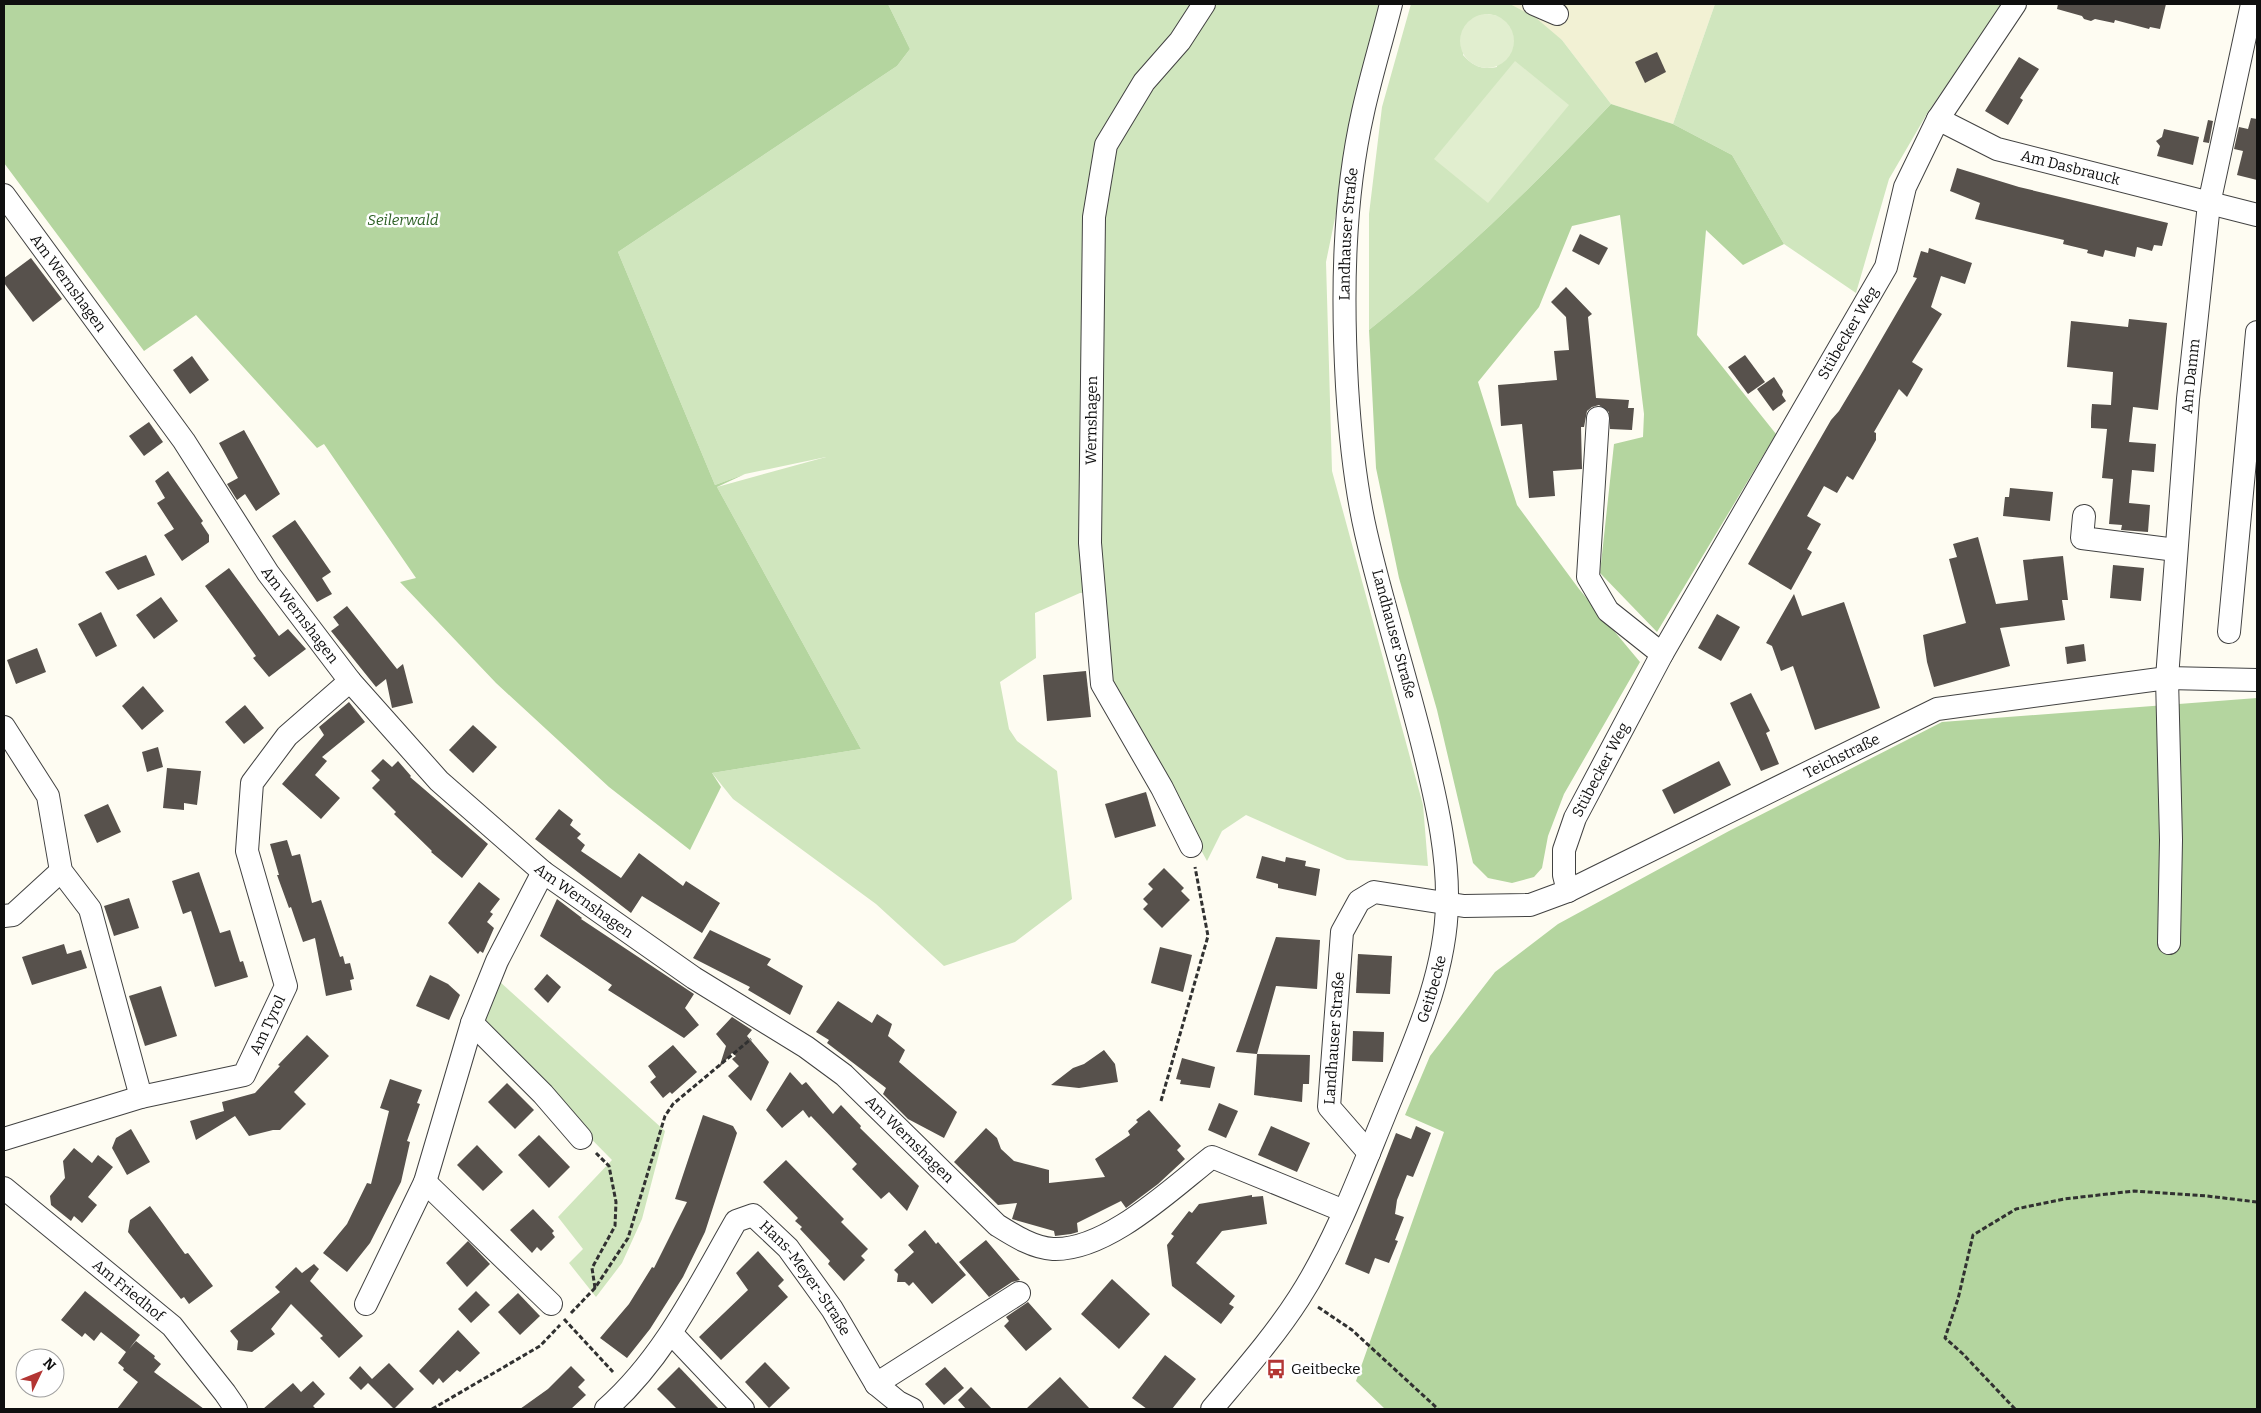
<svg xmlns="http://www.w3.org/2000/svg" width="2261" height="1413" font-family="Bitter,serif">
<style>
.farmland{fill:#f2f1d4}
.green{fill:#d0e6be;fill-rule:evenodd}
.forest{fill:#b4d59f}
.pitch{fill:#e1eecf}
.building{fill:#57514c}
.lines{fill:none;stroke-linecap:round;stroke-linejoin:round}
.minor-casing{stroke:#424242;stroke-width:24}
.path{stroke:#313131;stroke-width:3;stroke-dasharray:5 2.5;stroke-linecap:butt}
.minor{stroke:#fff;stroke-width:22}
.labels{text-anchor:middle;stroke-width:5;stroke-linejoin:round;paint-order:stroke}
.street-label{font-size:15px;fill:#0f0f0f;stroke:#fff}
.park-label{font-size:15px;font-style:italic;fill:#2d6125;stroke:#fff}
.poi-label{font-size:15px;fill:#0f0f0f;stroke:#fff;text-anchor:start}
</style>
<rect width="100%" height="100%" fill="#fefcf2"/>
<!-- farmland -->
<path class="farmland" d="M1510 4H1715L1673 124 1611 104 1562 40Z"/>
<!-- green -->
<g class="green">
<path d="M888 4H1379L1326 262 1332 471 1423 805 1428 866 1347 860 1246 815 1222 831 1207 861 1108 679 1102 592 1080 593 1035 613 1036 658 1000 682 1009 729 1017 741 1057 771 1072 899 1015 942 944 966 876 904 733 799 712 773 861 749 717 487 826 457 745 474 715 485 618 252 897 66 910 49Z"/>
<path d="M1411 4H1510L1536 18 1562 40 1611 104C1534 186 1457 260 1369 330V214L1382 107ZM1488 14 1497 16V67C1482 70 1473 66 1463 55L1478 16Z"/>
<path d="M1715 4H2002L1928 112 1889 179 1856 293 1784 244 1732 155 1673 124Z"/>
<path d="M499 981 665 1131 642 1219 622 1263 596 1297 569 1263 583 1249 558 1217 612 1160 479 1025Z"/>
</g>
<!-- forest -->
<g class="forest">
<path d="M4 4H888L910 49 897 66 618 252 715 485 745 474 717 487 861 749 712 773 721 787 690 850 609 787 496 683 400 582 416 578 324 444 317 448 196 315 144 351 4 163Z"/>
<path d="M1611 104 1673 124 1732 155 1784 244 1743 265 1706 230 1697 335 1776 434 1657 632 1600 573 1614 444 1643 437 1644 414 1620 215 1572 226 1539 307 1478 382 1517 505 1579 589 1640 662 1564 794 1548 836 1542 868 1534 877 1512 883 1488 878 1473 863 1437 710 1399 578 1376 468 1369 330C1457 260 1534 186 1611 104Z"/>
<path d="M2257 698V1409H1385L1356 1381 1444 1132 1405 1115 1430 1056 1495 972 1558 924 1729 831 1942 722Z"/>
</g>
<!-- pitch -->
<g class="pitch">
<circle cx="1487" cy="41" r="27"/>
<path d="M1515 61 1569 105 1488 203 1434 159Z"/>
</g>
<!-- building -->
<g class="building">
<path d="M2058 4H2166L2160 29 2150 27 2149 29 2115 20 2114 23 2095 19 2091 21 2084 19 2082 16 2057 9Z"/>
<path d="M1657 52 1666 72 1645 83 1635 62Z"/>
<path d="M2019 57 2039 69 2020 98 2023 100 2008 125 1985 111Z"/>
<path d="M2251 118 2257 119V180L2237 175 2243 151 2234 149 2239 127 2248 129Z"/>
<path d="M2208 120 2213 121 2209 143 2203 142Z"/>
<path d="M2164 129 2199 137 2193 165 2157 156 2160 146 2156 141 2162 137Z"/>
<path d="M1957 168 2019 187 2168 223 2162 246 2154 245 2152 251 2137 247 2135 257 2105 250 2103 257 2087 253 2088 250 2063 244 2064 240 1975 219 1980 203 1950 191Z"/>
<path d="M1580 234 1608 248 1599 265 1572 251Z"/>
<path d="M1929 248 1972 263 1965 284 1941 276 1931 307 1942 314 1912 362 1923 369 1907 397 1899 389 1874 432 1876 433V440L1853 480 1847 476 1837 493 1824 486 1807 516 1821 524 1807 549 1812 552 1791 590 1748 564 1831 420 1839 411 1863 371 1917 278 1913 277 1921 251 1928 253Z"/>
<path d="M31 258 62 299 33 322 4 283V278Z"/>
<path d="M1566 287 1592 314 1588 317 1596 398 1629 400 1628 408H1634L1632 430 1610 429 1609 412 1599 405 1592 407 1587 411 1584 427H1581L1582 469 1553 471 1555 496 1529 498 1522 424 1501 426 1498 385 1557 380 1554 351 1569 350 1566 317 1551 302Z"/>
<path d="M2129 319 2167 323 2158 410 2133 407 2129 442 2156 444 2154 472 2132 470 2129 503 2150 505 2148 532 2121 530 2122 525 2109 524 2113 479 2102 478 2107 429 2091 428V418L2092 404 2111 405 2113 372 2067 367 2071 321 2128 327Z"/>
<path d="M1745 355 1765 382 1748 394 1728 367Z"/>
<path d="M192 356 209 380 190 394 173 370Z"/>
<path d="M1774 377 1783 391 1782 395 1786 401 1773 411 1757 389Z"/>
<path d="M149 422 163 442 144 456 129 436Z"/>
<path d="M244 430 280 494 256 511 245 494 237 500 227 484 238 478 219 443Z"/>
<path d="M168 471 203 521 201 523 209 535V542L182 561 164 535 174 529 157 503 165 498 155 481Z"/>
<path d="M2010 488 2053 492 2050 521 2003 516 2005 497H2009Z"/>
<path d="M295 520 331 572 322 578 332 594 317 602 272 536Z"/>
<path d="M1978 537 1996 604 2028 600 2023 560 2063 556 2068 600H2062L2065 620 2000 628 2010 666 1934 687 1927 662 1923 635 1966 623 1949 559 1957 557 1953 544Z"/>
<path d="M146 555 155 575 118 590 105 572Z"/>
<path d="M2113 565 2144 568 2141 601 2110 598Z"/>
<path d="M229 568 279 636 288 629 306 649 269 677 253 658 256 656 205 586Z"/>
<path d="M1794 594 1802 616 1844 602 1880 708 1815 730 1793 666 1781 671 1772 646 1766 643Z"/>
<path d="M161 597 178 621 154 639 136 615Z"/>
<path d="M347 606 397 669 403 664 413 703 392 708 386 679 376 687 331 631 339 625 333 617Z"/>
<path d="M101 612 117 646 96 657 78 624Z"/>
<path d="M1717 614 1740 627 1721 661 1698 648Z"/>
<path d="M2084 644 2086 661 2067 664 2065 647Z"/>
<path d="M37 648 46 672 16 684 7 660Z"/>
<path d="M1086 671 1091 717 1047 721 1043 675Z"/>
<path d="M143 686 164 711 142 730 122 706Z"/>
<path d="M1751 693 1770 731 1766 733 1779 764 1761 771 1730 703Z"/>
<path d="M349 702 365 722 322 757 327 761 315 775 340 798 321 819 282 784 324 735 319 727Z"/>
<path d="M245 705 264 728 244 744 225 722Z"/>
<path d="M473 725 497 747 473 773 449 750Z"/>
<path d="M158 747 163 767 147 772 142 752Z"/>
<path d="M383 759 392 767 398 761 411 776 410 777 488 844 462 878 431 852 432 851 394 814 396 812 372 788 380 780 371 771Z"/>
<path d="M1719 761 1731 785 1674 814 1662 790Z"/>
<path d="M167 768 201 771 197 805 184 803V810L163 808Z"/>
<path d="M1146 792 1156 826 1115 838 1105 804Z"/>
<path d="M108 804 121 832 97 843 84 815Z"/>
<path d="M559 809 573 820 570 825 581 834 577 838 585 845 581 851 621 878 639 853 683 886 686 881 720 903 702 933 642 896 631 913 535 839Z"/>
<path d="M287 840 292 856 300 854 312 903 321 900 340 957 343 956 345 964 350 963 354 979 350 980 352 990 326 996 315 938 303 942 291 907 289 908 277 875H279L270 844Z"/>
<path d="M1262 856 1285 862 1286 857 1306 861 1305 866 1320 869 1316 896 1278 888V884L1256 878Z"/>
<path d="M1164 868 1184 888 1181 891 1190 900 1162 928 1143 909 1148 904 1143 899 1153 889 1148 884Z"/>
<path d="M199 872 220 933 230 930 240 962 243 961 248 977 215 987 191 911 183 914 172 881Z"/>
<path d="M479 882 500 899 490 912 493 914 487 922 494 928 483 953 480 951 478 954 448 923Z"/>
<path d="M129 898 139 928 114 936 104 906Z"/>
<path d="M557 899 582 918 581 919 694 994 685 1008 699 1025 684 1038 608 990 612 985 540 936Z"/>
<path d="M710 930 771 959 767 965 803 986 790 1015 748 990 750 987 693 958Z"/>
<path d="M1276 937 1320 940 1317 989 1276 986 1257 1054 1236 1052Z"/>
<path d="M64 944 67 954 81 950 87 968 32 985 22 957Z"/>
<path d="M1160 947 1192 955 1183 992 1151 983Z"/>
<path d="M1358 954 1392 956 1390 994 1356 993Z"/>
<path d="M547 974 561 987 548 1003 534 989Z"/>
<path d="M430 975 448 984 460 995 449 1020 416 1006Z"/>
<path d="M161 986 177 1036 145 1046 129 996Z"/>
<path d="M838 1001 872 1023 877 1014 892 1024 888 1036 905 1050 899 1062 957 1112 944 1138 908 1119 883 1094 886 1088 827 1043 829 1040 816 1032Z"/>
<path d="M732 1017 752 1030 747 1036 769 1062 751 1101 728 1076 739 1066 732 1059 736 1056 732 1053 719 1068 726 1046 716 1034Z"/>
<path d="M1353 1031 1384 1032 1383 1062 1352 1061Z"/>
<path d="M307 1035 329 1056 294 1092 306 1104 280 1130H273L249 1136 235 1116 196 1140 190 1121 224 1111 222 1102 255 1093 280 1066 278 1065Z"/>
<path d="M673 1045 697 1072 672 1094 670 1092 663 1098 650 1082 656 1077 648 1066Z"/>
<path d="M1104 1050 1115 1064 1118 1082 1079 1088 1051 1085 1073 1068 1084 1064Z"/>
<path d="M1257 1054 1310 1055 1309 1084H1303L1302 1102 1254 1095Z"/>
<path d="M1182 1058 1215 1067 1210 1088 1180 1084 1181 1080 1176 1079Z"/>
<path d="M790 1072 802 1085 806 1082 833 1114 841 1105 861 1126 860 1128 919 1186 907 1211 889 1192 881 1199 852 1169 857 1164 811 1116 809 1118 803 1110 782 1128 766 1110Z"/>
<path d="M390 1079 422 1090 417 1103 420 1104 407 1141 410 1142 401 1182 370 1243 347 1272 323 1253 347 1224 367 1183 371 1184 389 1111 380 1108Z"/>
<path d="M507 1083 534 1110 515 1129 488 1102Z"/>
<path d="M1219 1103 1238 1111 1226 1138 1208 1130Z"/>
<path d="M1149 1110 1181 1146 1177 1150 1185 1159 1158 1184 1126 1208 1121 1201 1077 1223 1078 1232 1071 1234 1055 1236 1054 1231 1012 1219 1017 1203 998 1205 954 1162 986 1128 997 1138 1001 1149 1014 1161 1049 1170V1183L1105 1177 1095 1159 1130 1135 1128 1131 1138 1122 1136 1120Z"/>
<path d="M703 1115 733 1126 737 1133 705 1232 683 1277 650 1329 627 1358 600 1338 629 1304 652 1267 654 1268 687 1202 675 1199Z"/>
<path d="M1271 1126 1310 1143 1297 1172 1258 1155Z"/>
<path d="M1416 1126 1431 1133 1413 1177 1407 1175 1397 1200 1395 1214 1404 1217 1395 1240 1398 1241 1389 1263 1375 1258 1369 1274 1345 1264 1396 1133 1411 1139Z"/>
<path d="M131 1129 150 1162 127 1175 112 1148 116 1138Z"/>
<path d="M539 1135 570 1167 549 1188 518 1155Z"/>
<path d="M477 1145 503 1172 483 1191 457 1165Z"/>
<path d="M74 1148 92 1163 98 1155 113 1167 88 1197 97 1205 82 1223 74 1216 71 1221 51 1205 50 1196 65 1178 63 1161Z"/>
<path d="M786 1160 844 1219 841 1222 868 1249 861 1256 865 1260 844 1281 828 1264 830 1261 800 1229 802 1227 795 1221 798 1218 763 1182Z"/>
<path d="M1252 1195V1197L1263 1196 1267 1224 1222 1231 1196 1263 1235 1296 1229 1304 1234 1307 1221 1324 1172 1286 1167 1245 1174 1236 1171 1234 1189 1211 1192 1213 1199 1204Z"/>
<path d="M150 1206 185 1254 188 1253 213 1286 189 1304 184 1297 181 1299 128 1232 130 1220Z"/>
<path d="M533 1209 554 1231 552 1233 555 1237 541 1251 537 1247 532 1253 510 1230Z"/>
<path d="M925 1230 936 1244 938 1242 966 1275 932 1304 913 1282 909 1286 905 1282H897L898 1274 894 1270 914 1252 908 1245Z"/>
<path d="M986 1240 1020 1280 1012 1282 989 1297 959 1262Z"/>
<path d="M468 1241 490 1264 467 1287 446 1263Z"/>
<path d="M758 1251 784 1280 778 1286 788 1297 721 1360 699 1337 748 1290 736 1273Z"/>
<path d="M314 1264 319 1269 310 1281 363 1336 339 1358 320 1338 323 1336 291 1304 271 1329 275 1334 252 1352 237 1350 238 1341 230 1331 280 1292 275 1287 296 1267 302 1273Z"/>
<path d="M1112 1279 1150 1314 1119 1349 1081 1314Z"/>
<path d="M85 1291 140 1335 129 1349 136 1341 155 1356 154 1358 161 1364 154 1372 204 1409H117L138 1382 123 1370 124 1368 118 1363 126 1352 101 1332 94 1341 85 1333 82 1337 61 1320Z"/>
<path d="M476 1291 490 1305 471 1323 458 1309Z"/>
<path d="M518 1293 540 1316 520 1335 498 1312Z"/>
<path d="M1028 1302 1052 1329 1026 1351 1004 1326 1009 1321 1006 1317Z"/>
<path d="M458 1330 480 1353 460 1372 457 1370 443 1383 439 1378 433 1385 419 1371Z"/>
<path d="M1165 1355 1196 1379 1172 1409H1147L1132 1398Z"/>
<path d="M765 1362 790 1388 769 1408 745 1382Z"/>
<path d="M389 1363 414 1389 394 1409 368 1383 361 1390 349 1378 360 1366 372 1379Z"/>
<path d="M571 1366 585 1380 578 1387 586 1395 571 1409H520L548 1389Z"/>
<path d="M679 1367 719 1409H677L657 1389Z"/>
<path d="M945 1367 964 1388 944 1405 925 1384Z"/>
<path d="M1060 1377 1090 1409H1026Z"/>
<path d="M313 1381 325 1394 313 1406 316 1409H263L293 1383 301 1392Z"/>
<path d="M971 1387 992 1409H966L958 1400Z"/>
</g>
<g class="lines">
<defs>
<g id="minor">
<path d="M1534 4 1557 14"/>
<path id="s1" d="M1938 119 1997 149 2257 215"/>
<path id="s2" d="M4 195 184 441 268 573 350 681 439 781 543 872 694 978 806 1047 844 1075 997 1225C1013 1235 1033 1248 1053 1249 1107 1251 1171 1189 1212 1157L1344 1211"/>
<path d="M1598 418 1588 577 1608 611 1662 654"/>
<path d="M2084 516 2082 538 2176 550"/>
<path d="M2229 632 2257 332"/>
<path d="M4 727 48 796 61 871 90 909 141 1097"/>
<path id="s3" d="M1191 846 1162 788 1102 684 1090 543 1094 217 1106 145 1144 82 1180 41 1204 4"/>
<path id="s4" d="M1568 891 1564 875V850L1575 818 1662 654 1886 267 1905 187 1938 119 2015 4"/>
<path d="M4 916 13 915 61 871"/>
<path id="s5" d="M2169 943 2171 840 2167 678 2188 399 2209 204 2252 4"/>
<path d="M472 1023 543 1094 581 1138"/>
<path id="s6" d="M4 1139 141 1097 244 1075 286 986 247 851 252 783 287 736 350 681"/>
<path id="s7" d="M1369 1153 1329 1107 1342 932 1359 901 1374 892 1464 906 1530 905 1568 891 1937 709 2167 678 2257 680"/>
<path d="M425 1182 551 1304"/>
<path id="s8" d="M4 1188 172 1326 225 1393 236 1409"/>
<path d="M366 1304 425 1182 472 1023 497 961 543 872"/>
<path d="M672 1334 743 1409"/>
<path d="M876 1384 1019 1293"/>
<path id="s9" d="M606 1409C664 1358 698 1287 736 1221L753 1215 788 1248 832 1309 876 1384 898 1402 912 1409"/>
<path id="s10" d="M1212 1409C1242 1373 1274 1337 1299 1298 1335 1242 1359 1177 1384 1116 1411 1049 1446 977 1447 903 1448 856 1438 809 1427 763 1409 686 1384 611 1366 533 1355 485 1350 435 1347 386 1342 295 1343 201 1363 112 1371 76 1382 40 1391 4"/>
</g>
</defs>
<!-- minor casing -->
<use href="#minor" class="minor-casing"/>
<!-- path -->
<g class="path">
<path d="M1161 1101 1208 936 1195 867"/>
<path d="M595 1288 592 1268 615 1226 616 1202 609 1166 596 1153"/>
<path d="M1318 1307 1352 1330 1438 1409"/>
<path d="M571 1313 595 1288 628 1238 665 1116 673 1104 751 1039"/>
<path d="M564 1319 613 1372"/>
<path d="M432 1409 540 1346 560 1325"/>
<path d="M2015 1409 1963 1354 1945 1338 1958 1299 1973 1235 2016 1209 2064 1199 2134 1191 2207 1196 2257 1202"/>
</g>
<!-- minor -->
<use href="#minor" class="minor"/>
</g>
<!-- icons -->
<defs>
<symbol id="bus-bare" viewBox="-9 -9 18 18"><path d="M-5-6H5V4H4V6H2V4H-2V6H-4V4H-5ZM-3.5-4V0h7V-4ZM-3.5 1.2v1.5H-2V1.2ZM2 1.2v1.5H3.5V1.2Z" fill="#b33533" stroke="#fff" stroke-width="2.5" paint-order="stroke"/></symbol>
</defs>
<g fill-rule="evenodd">
<use href="#bus-bare" x="1262" y="1355" width="28" height="28"/>
</g>
<g class="labels">
<!-- street labels -->
<g class="street-label">
<text dy="5" stroke="none"><textPath href="#s1" startOffset="142">Am Dasbrauck</textPath></text>
<text dy="5" stroke="none"><textPath href="#s10" startOffset="1246">Landhauser Straße</textPath></text>
<text dy="5" stroke="none"><textPath href="#s2" startOffset="109">Am Wernshagen</textPath></text>
<text dy="5" stroke="none"><textPath href="#s4" startOffset="632">Stübecker Weg</textPath></text>
<text dy="5" stroke="none"><textPath href="#s5" startOffset="568">Am Damm</textPath></text>
<text dy="5" stroke="none"><textPath href="#s3" startOffset="449">Wernshagen</textPath></text>
<text dy="5" stroke="none"><textPath href="#s2" startOffset="514">Am Wernshagen</textPath></text>
<text transform="translate(1394 634) rotate(75)" y="5">Landhauser Straße</text>
<text dy="5" stroke="none"><textPath href="#s7" startOffset="792">Teichstraße</textPath></text>
<text dy="5" stroke="none"><textPath href="#s4" startOffset="130">Stübecker Weg</textPath></text>
<text dy="5" stroke="none"><textPath href="#s2" startOffset="919">Am Wernshagen</textPath></text>
<text dy="5" stroke="none"><textPath href="#s10" startOffset="478">Geitbecke</textPath></text>
<text dy="5" stroke="none"><textPath href="#s6" startOffset="304">Am Tyrol</textPath></text>
<text dy="5" stroke="none"><textPath href="#s7" startOffset="130">Landhauser Straße</textPath></text>
<text dy="5" stroke="none"><textPath href="#s2" startOffset="1324">Am Wernshagen</textPath></text>
<text dy="5" stroke="none"><textPath href="#s9" startOffset="330">Hans-Meyer-Straße</textPath></text>
<text dy="5" stroke="none"><textPath href="#s8" startOffset="161">Am Friedhof</textPath></text>
</g>
<!-- park labels -->
<g class="park-label">
<text x="403" y="225">Seilerwald</text>
</g>
<!-- poi labels -->
<g class="poi-label">
<text x="1291" y="1374">Geitbecke</text>
</g>
</g>
<!-- border -->
<rect width="2261" height="1413" fill="none" stroke="#0f0f0f" stroke-width="10"/>
<!-- north arrow -->
<g transform="translate(40 1373) rotate(47)"><circle r="24" fill="#ffffff" stroke="#9f9f9f"/>
<path d="M0-4L9 19L0 12L-9 19Z" fill="#b33533"/>
<text y="-8" font-size="14" font-weight="bold" text-anchor="middle" fill="#0f0f0f">N</text>
</g>
</svg>
